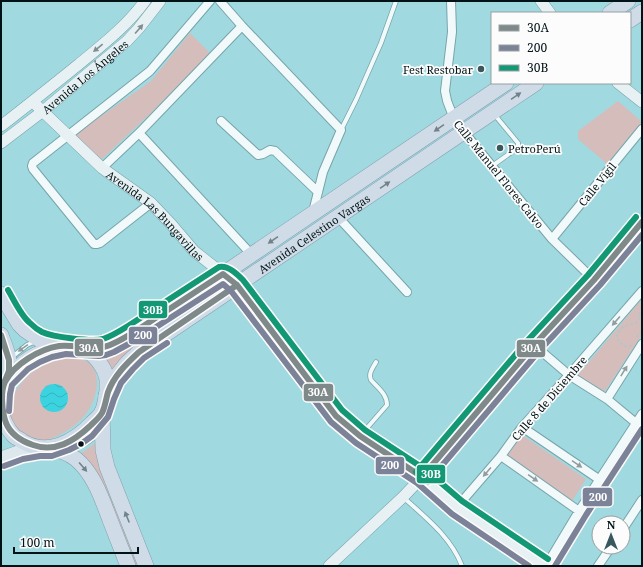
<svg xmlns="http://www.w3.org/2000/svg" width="643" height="567" viewBox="0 0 643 567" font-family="'Noto Serif',serif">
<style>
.green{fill:#d4bdbb}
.water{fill:url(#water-waves)}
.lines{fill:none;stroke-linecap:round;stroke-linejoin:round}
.lane-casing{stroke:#76a5aa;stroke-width:5.5}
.street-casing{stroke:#76a5aa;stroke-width:10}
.secondary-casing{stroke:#76a5aa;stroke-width:12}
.primary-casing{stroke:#82a0af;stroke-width:14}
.highway-casing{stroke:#82a0af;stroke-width:16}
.path{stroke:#b5c5c7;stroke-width:1.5;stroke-dasharray:3 2;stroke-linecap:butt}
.lane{stroke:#f1f9fa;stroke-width:4}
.street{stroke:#f1f9fa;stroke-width:8}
.secondary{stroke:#e7f1f4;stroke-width:11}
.primary{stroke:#dce7ee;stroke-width:13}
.highway{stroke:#cfdce8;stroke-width:15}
.bus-1-casing{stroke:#fcfcfc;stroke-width:9}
.bus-2-casing{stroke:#fcfcfc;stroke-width:9}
.bus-3-casing{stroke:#fcfcfc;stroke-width:9}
.bus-1{stroke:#80898a;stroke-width:6}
.bus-2{stroke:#7c8399;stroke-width:6}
.bus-3{stroke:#139876;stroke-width:6}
.oneway{fill:#7f8d90}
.oneway2{fill:#72828a}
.oneway3{fill:#919d9f}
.poi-dot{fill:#38585d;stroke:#fcfcfc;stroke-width:1.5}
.bus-dot{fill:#001316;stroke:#fcfcfc;stroke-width:1.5}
.labels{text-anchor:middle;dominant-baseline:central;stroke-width:3.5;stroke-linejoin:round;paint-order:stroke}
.poi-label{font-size:11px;fill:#001316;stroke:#fcfcfc;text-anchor:end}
.street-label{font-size:11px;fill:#001316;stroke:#fcfcfc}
.line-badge{stroke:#fcfcfc;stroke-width:1.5}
.badge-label{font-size:11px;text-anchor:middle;font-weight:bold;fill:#fff}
</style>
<defs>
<pattern id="water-waves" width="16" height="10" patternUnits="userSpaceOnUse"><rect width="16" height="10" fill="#3cd3e1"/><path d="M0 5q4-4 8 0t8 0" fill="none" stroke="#33b4c0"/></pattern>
</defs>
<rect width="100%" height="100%" fill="#a1d9e0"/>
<path class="green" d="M190,33L210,53L151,113L101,160L74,135L151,81Z
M618,101L642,122L607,164L578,139V131Z
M219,285L220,289L112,374L99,356L112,352L121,348Z
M642,299V335L603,394L577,376Z
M64,357C69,357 75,357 79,358C104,365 99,394 88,411C79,425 56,440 40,441C26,441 22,439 16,427C14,424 9,418 8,414C8,412 9,410 9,408C12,391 28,372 44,364C50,360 57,359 64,357Z
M521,434L586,479L569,506L501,459Z
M97,442L140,566H132L80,454Z"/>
<path class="water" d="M40 398a14 14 0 1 1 28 0a14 14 0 1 1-28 0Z"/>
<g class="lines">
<defs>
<path id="lane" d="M341,130L356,100L381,43L396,1
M492,166L516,149L518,148V143L494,114
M12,357L27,345L36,341
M360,436L387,405C387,394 378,388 371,380C368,373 373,368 376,362
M68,449C79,446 91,443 97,433
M403,497C425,517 451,537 462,566"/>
<path id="street" d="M220,1L242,26L341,130L323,172L313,212
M451,1L452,32L445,91C447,107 454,119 464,132L552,239L594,280
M221,121L258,155L263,154L270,150L275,151L318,192
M139,133L252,255
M102,168L139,133L242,26
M151,203L100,243L97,244H94L33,169L32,166L33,163L150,71L210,1
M338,217L407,292
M552,239L642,129
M534,345L569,375L607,399L642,428
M607,399L642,344
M522,427L600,480
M501,456L579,511
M457,507L501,456L522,427L569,375L642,291
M623,529L642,500
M546,566L579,511L642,414
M598,566L611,547"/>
<g id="secondary">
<path d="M541,1L550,13"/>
<path d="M618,83L642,102"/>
<path id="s1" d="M33,102L102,168L151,203L171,224L194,251L237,285L336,416L360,436L422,477L457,507L543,566"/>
<path d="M1,126C27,106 53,85 78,65C102,45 126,27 145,1"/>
<path id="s2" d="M1,143L43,111L127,41L139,28L160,1"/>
<path d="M329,566L403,497L422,477L534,345L594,280L642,222"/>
</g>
<path id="primary" d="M1,458L21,451L39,448"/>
<g id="highway">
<path d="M610,13L628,1"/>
<path d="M630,20L642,12"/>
<path d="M1,294L19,324L25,330L40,340L63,345"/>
<path d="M1,335C5,346 11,359 9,371C8,374 6,377 5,380"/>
<path d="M65,346C82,347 92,351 101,365C104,369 106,374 107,379C107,383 107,387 107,391C106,397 105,406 102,412C100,416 95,420 92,423C74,442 47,457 22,441C20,439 16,438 14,436C7,429 1,416 1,406C1,399 1,392 3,385C5,380 10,376 13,373C29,354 42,351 65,346Z"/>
<path d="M76,346C102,350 110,346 132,333L223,274L506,83"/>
<path id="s3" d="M106,396L114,379L127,363L139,352L228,292L237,285L536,83"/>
<path d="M102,412L103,450L107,467L146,566"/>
<path d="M50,448C59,450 68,453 76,459C94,474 102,499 110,520C116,535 122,551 128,566"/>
</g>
</defs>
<use href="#lane" class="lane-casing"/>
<use href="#street" class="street-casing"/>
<use href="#secondary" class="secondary-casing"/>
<use href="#primary" class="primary-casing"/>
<use href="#highway" class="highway-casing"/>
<path class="path" d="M637,337L642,329
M631,345V346H624L618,341L617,334L624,326L636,323L639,319L641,306L642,305"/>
<use href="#lane" class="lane"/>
<use href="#street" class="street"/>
<use href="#secondary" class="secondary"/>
<use href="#primary" class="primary"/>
<use href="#highway" class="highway"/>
<defs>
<path id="bus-1" d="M223,274L237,285L139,352C126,364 114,376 108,392C106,399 105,407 102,413C99,418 94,422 90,426C74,441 55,453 33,445C21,441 11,435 6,423C2,412 0,392 5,382C14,364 40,349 59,346C76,344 94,352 110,345C127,338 142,327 157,317C179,303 201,288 223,274Z
M237,285L336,416L360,436L422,477
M1,335L9,360V371L4,383L2,392
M422,477L534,345L594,280L642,222"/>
<path id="bus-2" d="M9,411L10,394L12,385L28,369L40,362L52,357L66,354L99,356L106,355L114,352L136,340L223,284L231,291L331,422L356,443L417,483L452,514L529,566
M4,466L23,459L40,456H52L69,450L81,444L92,436L108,417L114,399L121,383L133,369L144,358L167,343
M428,482L540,350L600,285L642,235
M555,566L586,515L642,429"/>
<path id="bus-3" d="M8,290C14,300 21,316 30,323C33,326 38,330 42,332C53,337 92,342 103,339C112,336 120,331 128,326L219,267C228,265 237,274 243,280L342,410L365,430L426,470L462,501L548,559
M416,472L528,340L588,275L636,217"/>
</defs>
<use href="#bus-1" class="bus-1-casing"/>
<use href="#bus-2" class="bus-2-casing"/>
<use href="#bus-3" class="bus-3-casing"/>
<use href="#bus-1" class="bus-1"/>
<use href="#bus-2" class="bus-2"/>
<use href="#bus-3" class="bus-3"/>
</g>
<defs><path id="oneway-solid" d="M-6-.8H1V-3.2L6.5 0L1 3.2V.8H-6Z"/></defs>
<g class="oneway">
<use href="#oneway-solid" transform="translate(139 29) rotate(-49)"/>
<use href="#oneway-solid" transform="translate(98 48) rotate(141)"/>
</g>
<g class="oneway2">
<use href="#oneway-solid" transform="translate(516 96) rotate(-34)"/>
<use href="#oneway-solid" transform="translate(439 128) rotate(146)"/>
<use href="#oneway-solid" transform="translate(385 185) rotate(-34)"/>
<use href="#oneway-solid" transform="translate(273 240) rotate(146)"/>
<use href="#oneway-solid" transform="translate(83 467) rotate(49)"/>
<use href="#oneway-solid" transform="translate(127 517) rotate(-112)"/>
</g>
<g class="oneway3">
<use href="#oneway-solid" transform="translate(616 321) rotate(131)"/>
<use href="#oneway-solid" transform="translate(23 348) rotate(145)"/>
<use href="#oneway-solid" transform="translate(624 371) rotate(-58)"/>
<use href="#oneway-solid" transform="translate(577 464) rotate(34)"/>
<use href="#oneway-solid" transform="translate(487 472) rotate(131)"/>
<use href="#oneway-solid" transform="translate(533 478) rotate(35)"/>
</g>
<g class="poi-dot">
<circle cx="481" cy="69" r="4"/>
<circle cx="500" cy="148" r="4"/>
</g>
<circle class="bus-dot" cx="81" cy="444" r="3.5"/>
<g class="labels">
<g class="poi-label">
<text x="473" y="69">Fest Restobar</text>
<text x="508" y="148" text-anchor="start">PetroPerú</text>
</g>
<g class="street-label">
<text stroke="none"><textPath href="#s2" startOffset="107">Avenida Los Ángeles</textPath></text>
<text transform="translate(499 174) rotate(51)">Calle Manuel Flores Calvo</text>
<text transform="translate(597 184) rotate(-51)">Calle Vigil</text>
<text stroke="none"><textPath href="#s1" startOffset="167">Avenida Las Bungavillas</textPath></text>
<text stroke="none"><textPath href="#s3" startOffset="267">Avenida Celestino Vargas</textPath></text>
<text transform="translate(549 398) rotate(-49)">Calle 8 de Diciembre</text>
</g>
</g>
<g class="line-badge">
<rect x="138" y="300" width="30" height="19" rx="4" fill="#139876"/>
<rect x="128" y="326" width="30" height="19" rx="4" fill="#7c8399"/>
<rect x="74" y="338" width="30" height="19" rx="4" fill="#80898a"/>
<rect x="516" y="339" width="30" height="19" rx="4" fill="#80898a"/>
<rect x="303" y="383" width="31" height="19" rx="4" fill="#80898a"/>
<rect x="375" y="456" width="30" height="19" rx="4" fill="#7c8399"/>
<rect x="416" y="464" width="30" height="20" rx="4" fill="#139876"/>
<rect x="582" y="487" width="31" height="20" rx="4" fill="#7c8399"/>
</g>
<g class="badge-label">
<text x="153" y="314">30B</text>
<text x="143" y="339">200</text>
<text x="89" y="352">30A</text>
<text x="531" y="352">30A</text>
<text x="318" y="396">30A</text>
<text x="390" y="469">200</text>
<text x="431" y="478">30B</text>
<text x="598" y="501">200</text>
</g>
<rect width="643" height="567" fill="none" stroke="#001316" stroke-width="4"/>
<rect x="491" y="12" width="140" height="72" fill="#fcfcfc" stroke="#979fa0"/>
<rect x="499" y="25" width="20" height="6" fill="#80898a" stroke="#979fa0"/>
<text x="527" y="32" font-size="12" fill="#001316">30A</text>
<rect x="499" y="45" width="20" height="6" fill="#7c8399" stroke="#979fa0"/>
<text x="527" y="52" font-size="12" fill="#001316">200</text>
<rect x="499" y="65" width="20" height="6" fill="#139876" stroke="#979fa0"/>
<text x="527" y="72" font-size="12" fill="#001316">30B</text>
<g transform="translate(611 535)"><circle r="19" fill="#fcfcfc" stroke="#979fa0"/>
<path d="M0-3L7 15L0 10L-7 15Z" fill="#38585d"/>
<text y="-6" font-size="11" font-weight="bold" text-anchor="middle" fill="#001316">N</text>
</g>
<path d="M14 547v6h124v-6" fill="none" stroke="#001316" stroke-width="2"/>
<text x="20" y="547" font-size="12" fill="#001316" stroke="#fcfcfc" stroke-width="3" paint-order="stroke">100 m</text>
</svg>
